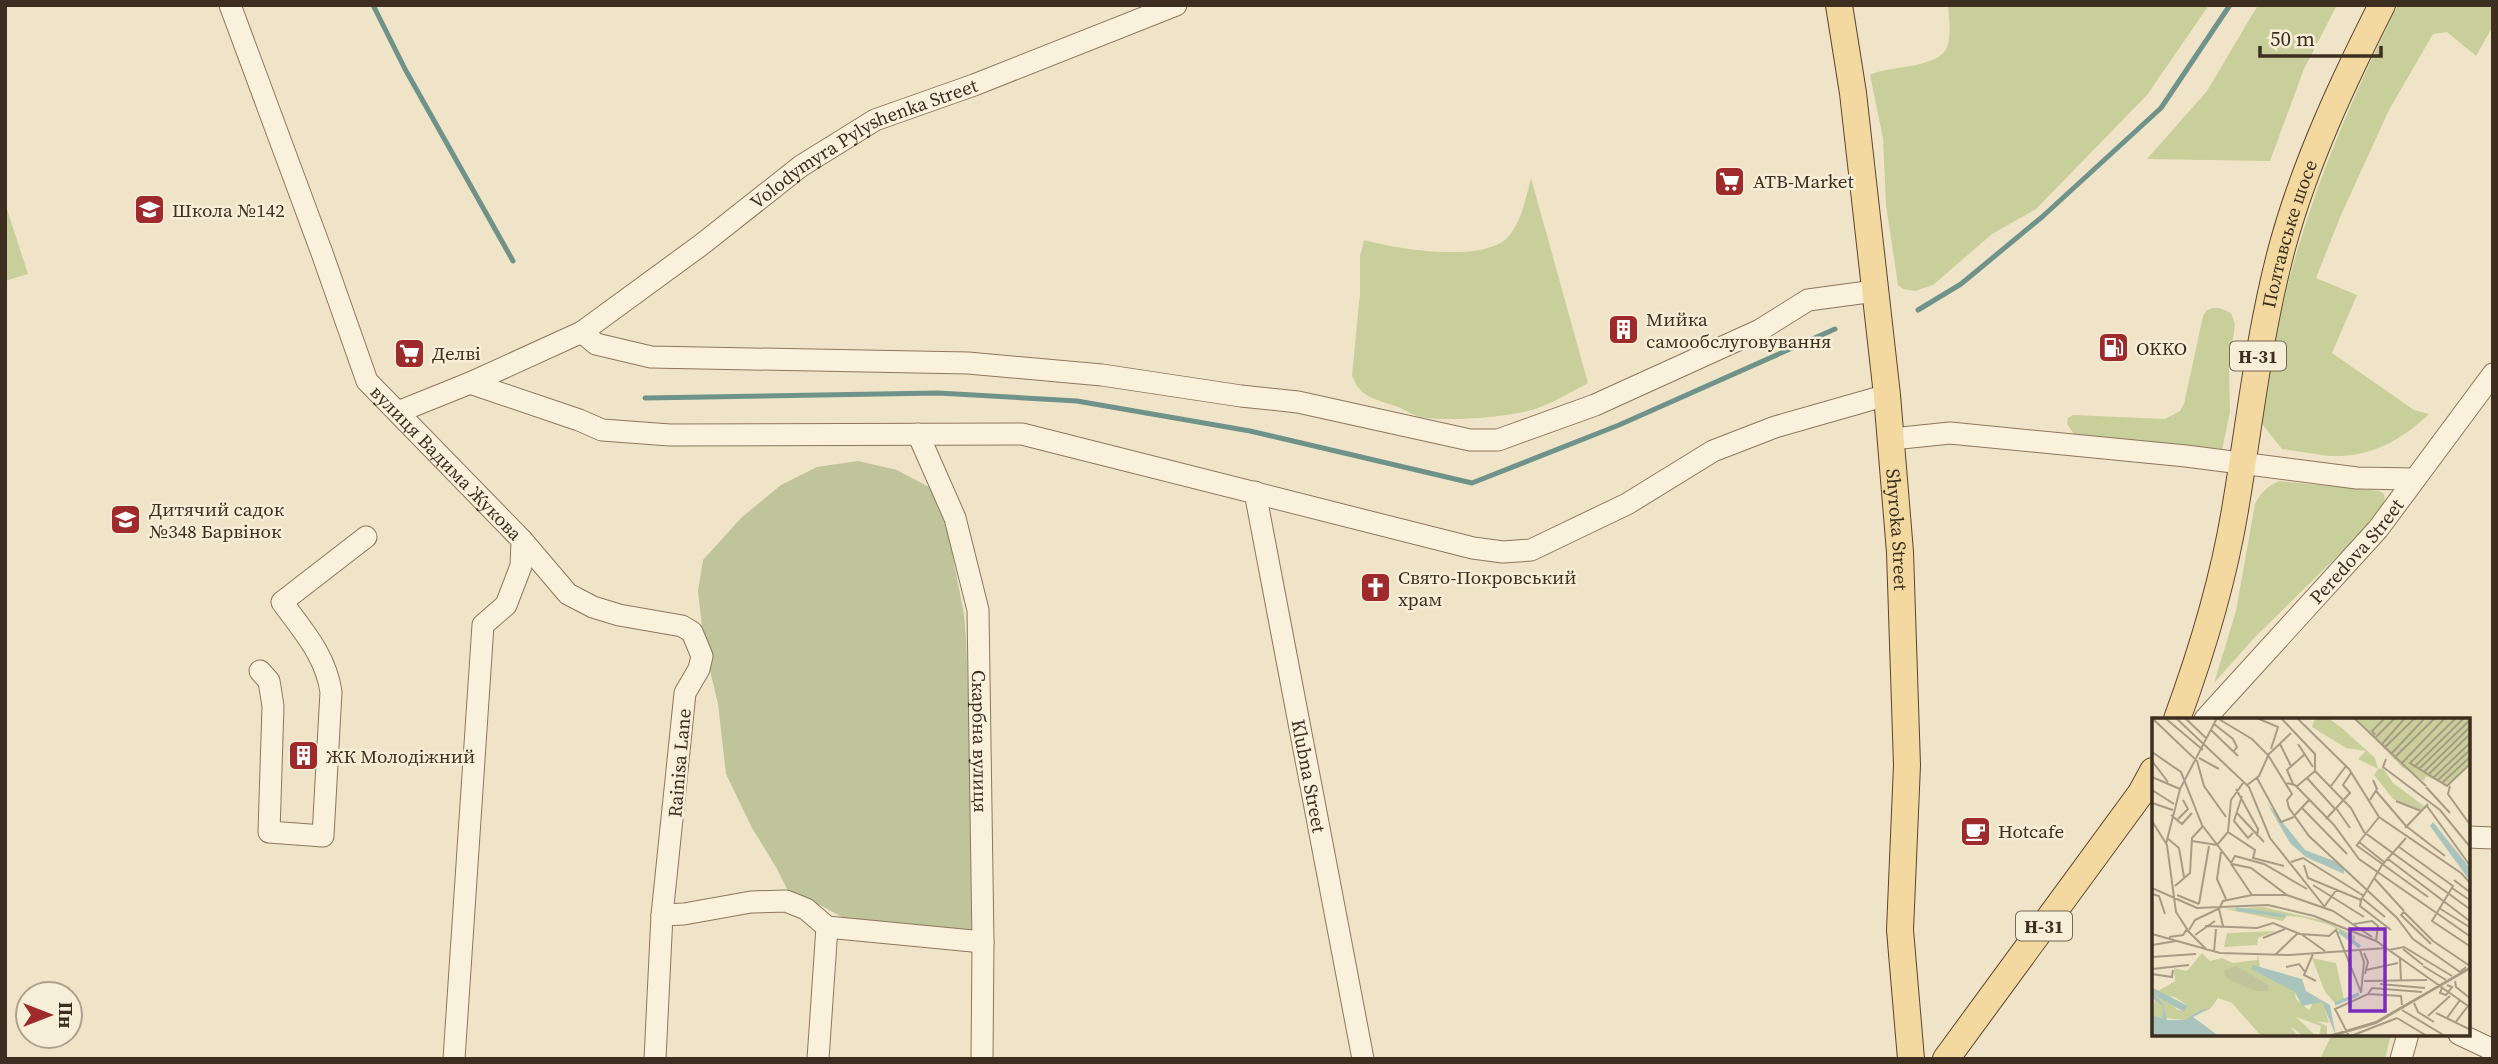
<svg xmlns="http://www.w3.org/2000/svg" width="2498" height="1064" viewBox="0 0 2498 1064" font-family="'Source Serif 4',serif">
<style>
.green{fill:#c9cf9b}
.cemetery{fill:#bfc49a}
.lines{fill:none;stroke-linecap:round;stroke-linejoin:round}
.stream{stroke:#6f938a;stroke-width:5}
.minor-casing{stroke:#8d765c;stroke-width:23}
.major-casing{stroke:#5b4430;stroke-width:28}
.minor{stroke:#faf1dc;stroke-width:21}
.major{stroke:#f3d9a0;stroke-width:26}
.labels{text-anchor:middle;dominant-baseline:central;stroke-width:5;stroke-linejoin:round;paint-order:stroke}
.shield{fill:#f7eed8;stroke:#756857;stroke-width:2}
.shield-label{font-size:18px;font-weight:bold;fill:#3d2e20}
.street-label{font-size:19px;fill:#3d2e20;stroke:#f7eed8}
.poi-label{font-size:19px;fill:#3d2e20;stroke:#f7eed8;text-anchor:start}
.inset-river{fill:none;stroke:#a9c4bc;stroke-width:3.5}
.inset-road{fill:none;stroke:#a89b85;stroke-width:2}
.view{fill:#7b2cbf;fill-opacity:0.15;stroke:#7b2cbf;stroke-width:3.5}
.inset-edge{fill:none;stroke:#3d2e20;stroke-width:3.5}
</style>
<rect width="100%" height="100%" fill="#f0e4c8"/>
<path class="green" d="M1948,5H2209L2147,95L2036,209L1992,234L1933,285L1915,291L1903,289L1898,285L1886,205L1883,138L1870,75C1890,65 1943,69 1948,44C1951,33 1949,17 1948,5Z
M2258,5H2337L2304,69L2270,161L2147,159L2207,91Z
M2398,5H2493V26L2476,56L2447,32L2433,34L2389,110L2341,215L2316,278L2357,295L2332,353L2414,410L2429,414C2405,437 2377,454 2342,456C2323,457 2301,451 2282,449L2259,420C2270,362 2281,304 2298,248C2323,164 2359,83 2398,5Z
M1531,178L1588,383C1571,392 1553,403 1535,409C1511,417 1440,423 1417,416C1408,413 1401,407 1392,405C1372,398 1359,396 1352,375L1360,293V256L1364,240C1396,249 1481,263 1507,238C1521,224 1526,197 1531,178Z
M5,203L28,274L5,281Z
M2213,308H2219L2231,313L2235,324L2229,368L2230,412L2222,450L2075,436L2067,424L2068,418L2073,415L2165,419L2180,411L2184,404L2203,316L2207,310Z
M2279,481L2379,491L2384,494L2385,503L2357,537L2256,636L2214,683L2236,611L2255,504C2261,492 2267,487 2279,481Z
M2332,1034H2391L2385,1059H2320Z"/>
<path class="cemetery" d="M858,461L897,470L933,489L949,537L964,614L966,639L970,740L971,930L851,922L820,905L792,899L776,867L752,828L726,774L718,704L704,645L698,591L703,560L742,517L781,485L817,467Z"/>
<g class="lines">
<path class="stream" d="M373,5L405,69L513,261
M1918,310L1961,284L2042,217L2161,108L2230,5
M645,398L938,393L1077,401L1250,431L1472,483L1619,425L1835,329"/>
<defs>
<g id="minor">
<path id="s1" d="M230,5L322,253L367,381L522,540L521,566L506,605L483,625L454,1059"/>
<path d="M582,332L596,344L651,357L968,363L1102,375L1241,396L1298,402L1470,440H1498L1595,405L1760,330L1808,300L1875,291"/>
<path d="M470,383L579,420L602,430L670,435L1022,434L1473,548L1503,552L1531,550L1627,504L1713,451L1775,427L1887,395"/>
<path id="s2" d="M398,412L470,383L582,332L701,245L801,166L875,120L974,85L1176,5"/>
<path id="s3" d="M918,434L955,518L978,610L983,942L982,1059"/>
<path d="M1892,439L1950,433L2186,456L2357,478L2415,479"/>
<path id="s4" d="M1255,492L1363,1059"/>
<path d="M522,540L568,594L593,607L619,615L682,626L692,632L702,656L699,669L685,693L662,915L655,1059"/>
<path d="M260,671L269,681L273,706L269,832L323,836L331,692C326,656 303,631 282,602L366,537"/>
<path id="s5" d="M2205,719L2378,529L2493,374"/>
<path d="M2468,837L2493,838"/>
<path d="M662,915L684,914L751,902L786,901L806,909L827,927L983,942"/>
<path d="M2459,1034L2493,1050"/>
<path d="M818,1059L827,927"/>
<path d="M2401,1059L2408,1034"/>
</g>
<g id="major">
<path id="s6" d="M1839,5L1853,93L1887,395L1900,552L1907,765L1900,930L1911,1059"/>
<path id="s7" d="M2177,719C2202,651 2223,582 2235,510C2250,421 2259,332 2283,244C2306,161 2343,82 2382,5"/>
<path d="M1946,1059L2141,793L2153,771"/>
</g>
</defs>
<use href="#minor" class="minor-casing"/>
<use href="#major" class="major-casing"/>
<use href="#minor" class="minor"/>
<use href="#major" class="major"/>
</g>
<defs>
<symbol id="supermarket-square" viewBox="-11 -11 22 22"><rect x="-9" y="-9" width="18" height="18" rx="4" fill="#9e2a2b" stroke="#f7eed8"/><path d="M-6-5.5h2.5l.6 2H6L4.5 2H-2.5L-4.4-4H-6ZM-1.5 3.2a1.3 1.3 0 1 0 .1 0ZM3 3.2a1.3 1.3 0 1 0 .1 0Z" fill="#fff"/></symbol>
<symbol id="school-square" viewBox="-11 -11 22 22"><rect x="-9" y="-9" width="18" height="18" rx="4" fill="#9e2a2b" stroke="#f7eed8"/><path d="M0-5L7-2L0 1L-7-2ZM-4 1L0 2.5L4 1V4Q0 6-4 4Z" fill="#fff"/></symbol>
<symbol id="building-square" viewBox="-11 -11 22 22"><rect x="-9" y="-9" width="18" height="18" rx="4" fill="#9e2a2b" stroke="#f7eed8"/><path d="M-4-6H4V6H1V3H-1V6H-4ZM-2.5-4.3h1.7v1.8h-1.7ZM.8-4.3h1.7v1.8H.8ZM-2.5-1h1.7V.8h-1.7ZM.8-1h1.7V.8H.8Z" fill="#fff"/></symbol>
<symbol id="fuel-square" viewBox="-11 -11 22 22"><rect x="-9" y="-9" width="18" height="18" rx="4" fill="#9e2a2b" stroke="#f7eed8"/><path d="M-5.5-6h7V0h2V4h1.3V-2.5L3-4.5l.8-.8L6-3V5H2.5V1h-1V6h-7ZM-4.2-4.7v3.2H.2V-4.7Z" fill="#fff"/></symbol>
<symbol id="church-square" viewBox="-11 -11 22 22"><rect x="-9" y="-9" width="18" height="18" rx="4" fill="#9e2a2b" stroke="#f7eed8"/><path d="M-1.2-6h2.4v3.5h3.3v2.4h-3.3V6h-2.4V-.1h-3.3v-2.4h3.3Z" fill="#fff"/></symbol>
<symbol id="cafe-square" viewBox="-11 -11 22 22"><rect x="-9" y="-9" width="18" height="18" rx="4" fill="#9e2a2b" stroke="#f7eed8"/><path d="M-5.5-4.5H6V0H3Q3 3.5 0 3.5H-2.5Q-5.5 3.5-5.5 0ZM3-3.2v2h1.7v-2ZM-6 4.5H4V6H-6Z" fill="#fff"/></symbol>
</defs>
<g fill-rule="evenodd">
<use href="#supermarket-square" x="1712" y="164" width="35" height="35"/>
<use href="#school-square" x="132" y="192" width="35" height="35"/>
<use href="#building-square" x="1606" y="312" width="35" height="35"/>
<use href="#fuel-square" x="2096" y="330" width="35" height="35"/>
<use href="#supermarket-square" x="392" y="336" width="35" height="35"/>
<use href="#school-square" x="108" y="502" width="35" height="35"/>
<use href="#church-square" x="1358" y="570" width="35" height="35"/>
<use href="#building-square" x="286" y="738" width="35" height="35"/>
<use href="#cafe-square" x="1958" y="814" width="35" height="35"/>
</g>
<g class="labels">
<g class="shield">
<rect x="2230" y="341.5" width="56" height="29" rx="5"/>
<rect x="2016" y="911.5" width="56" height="29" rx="5"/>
</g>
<g class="shield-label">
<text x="2258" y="356">Н-31</text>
<text x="2044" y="926">Н-31</text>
</g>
<g class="street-label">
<text stroke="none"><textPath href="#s2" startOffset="542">Volodymyra Pylyshenka Street</textPath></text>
<text stroke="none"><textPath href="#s7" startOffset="499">Полтавське шосе</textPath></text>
<text stroke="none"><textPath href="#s1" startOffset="514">вулиця Вадима Жукова</textPath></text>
<text stroke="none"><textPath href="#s6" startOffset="528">Shyroka Street</textPath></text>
<text stroke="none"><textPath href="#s5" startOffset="226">Peredova Street</textPath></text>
<text stroke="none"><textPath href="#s3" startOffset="318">Скарбна вулиця</textPath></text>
<text transform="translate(679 763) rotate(-85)">Rainisa Lane</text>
<text stroke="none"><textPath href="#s4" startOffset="289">Klubna Street</textPath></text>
</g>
<g class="poi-label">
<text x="1753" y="181">ATB-Market</text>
<text x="172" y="210">Школа №142</text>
<text x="1646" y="319">Мийка<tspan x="1646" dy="22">самообслуговування</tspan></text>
<text x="2136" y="348">OKKO</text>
<text x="432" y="353">Делві</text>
<text x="149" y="509">Дитячий садок<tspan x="149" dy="22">№348 Барвінок</tspan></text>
<text x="1398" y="577">Свято-Покровський<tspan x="1398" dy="22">храм</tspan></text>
<text x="326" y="756">ЖК Молодіжний</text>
<text x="1998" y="831">Hotcafe</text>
</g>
</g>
<g transform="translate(2152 718)">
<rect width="318" height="318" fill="#f0e4c8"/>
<path d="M163,0H176L191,11L223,40L226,51L231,50L241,65L272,88L269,92L241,81L222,57L226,51L206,41L214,33L194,30L160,9ZM202,0H318V47L296,68L274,58L272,63L250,49ZM111,189L173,203L203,218V222L178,207L149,199L135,198L131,203L73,191ZM123,213L106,220L105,227L72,229L75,215ZM50,235L58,243L70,240L81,245L105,242L106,237L108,249L100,251L143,273L144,281L157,292L163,282L171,285L177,305L164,303L175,308V318H167L169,308L144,299L164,318H151L138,308L146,318H109L80,285L66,280L59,290L33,302L12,300L11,289L10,300L0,297L4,276L20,284L24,291L30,293L36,288L23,279L9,278L6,273L23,263L22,250L35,253ZM160,240L184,245L192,281L183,285L173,274Z" fill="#c9cf9b"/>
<path d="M84,248L116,267L115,273H103L76,261L71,253Z" fill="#bfc49a"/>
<path d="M115,85L153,132L182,143L192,150V156L154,139L138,125ZM281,104L318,150V163L278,108ZM101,247L150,261L154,273L178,287L184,318L170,284L150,288L143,274L99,251ZM1,270L36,288L32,294L3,277L11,286L15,302H33L49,292L59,290L41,299L67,318H0V297L10,300L11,288L0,280Z" fill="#a9c4bc"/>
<path class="inset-river" d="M84,191L133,198M187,213L208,229M183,286L207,276"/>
<path class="inset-road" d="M0,0L45,43L52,68L74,99M13,0L51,32M24,0L97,69L118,120L172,188M33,0L55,21M65,0L100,21L116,37L140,76L135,82L137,90L157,118L245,200L261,221L308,254L314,249M105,0L126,9L119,31M129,0L163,36V53L199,90L212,114L319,192M145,0L197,51L227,99L309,155L319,166M202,0L274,68M304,0L258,45L295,68L319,45M62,6L81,21L85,29L81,34M59,12L86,38M223,17L220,13L233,0M223,20L243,0M128,26L139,48M146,26L161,49M230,26L253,0M232,30L263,0M0,34L29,54L50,107L80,146L99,150L135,177L181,193L220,219M239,36L273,0M116,37L139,15M47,40L67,51M242,40L283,0M234,41L231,49L288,92L319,130M0,43L16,64M250,45L293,0M262,49L312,0M267,51L319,1M272,54L319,8M276,57L319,15M0,59L28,71M105,60L129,104L142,99M155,60L183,91M281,60L319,24M285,63L319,31M91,65L79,82L76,114L103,132L101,140L132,148M135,65L143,67L182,107L207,141L319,219M290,65L319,38M141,66L135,52L153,36M95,67L107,58L116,38M179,68L194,48M298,68L296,76L319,108M144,69L163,53M274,69L298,95M84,71L106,111L105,118M0,72L22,86M224,73L254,108M90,78L82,103L96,120L101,115M218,82L225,71L221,62M244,83L269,93M0,85L21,92M275,88L319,149M150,90L195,136M184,90L198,110M85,95L112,124M19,97L30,106L40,95M142,98L157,82M26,101L36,91L31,82M174,101L198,75L191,67L199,55M0,103L15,127L24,194L35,211L31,217L17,219M254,108L293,138M253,110L276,86M15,120L27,130L32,159M40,123L65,127L76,114M207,124L232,144M14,126L28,71L65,0M204,127L276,179M204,128L227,99M247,129L301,168L280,203L319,229M69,134L65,161L74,181M236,141L319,204M139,144L151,140L212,178M79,145L83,138L112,146L155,171M79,146L100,177M152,147L156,160L209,182M222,160L252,193M302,162L319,175M161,167L212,199M23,168L38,155L40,120L51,108M0,170L45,190L116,187L162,198L224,223L319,290M300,170L319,183M0,176L7,178L13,196M25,177L47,186M211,181L233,199M209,182L230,147L254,120M209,182L208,188L239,212M47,186L57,128M172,189L185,171M287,190L319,210M252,194L281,223L318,248M252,194L249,197L279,226M202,206L220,203L226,208L224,223M53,208L105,210L121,205L148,216L177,218L184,212L209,274M71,208L67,191L71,183L100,177H134M35,212L55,232M37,212L43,202L66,191M0,216L68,235L138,237L234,230M149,216L173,233M43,217L63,203M111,220L133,211M0,227L24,223M251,231L271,247M208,232L212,244L209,275M237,232L252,229L300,258M62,234L64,211M212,235L216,244L213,256M161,236L152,257L164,263M123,237L146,215M0,239L44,236M248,240L249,263M271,248L294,262M134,249L147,246L153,254M0,251L37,247M214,252L246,245M0,256L20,259L21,252M212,263L275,262M303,263L304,269L319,281M228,266L273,270M290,270L288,275L294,277L300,269L295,267M216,276L220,270L270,274M262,285L266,294L282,304M250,292L293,318M284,295L319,312M276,298L298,278M245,300L275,318M295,300L308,282M303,305L316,288M177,318L224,304L319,249M180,318L224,305L319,250M197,318L183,291L216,276L249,278L250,287M199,318L245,300"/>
<path class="view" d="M198,211H233V293H198Z"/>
<rect width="318" height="318" class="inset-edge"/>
</g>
<rect width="2498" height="1064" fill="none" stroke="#3d2e20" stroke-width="14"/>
<g transform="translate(49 1015) rotate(90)"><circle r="33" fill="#f7eed8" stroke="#ada18e" stroke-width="2"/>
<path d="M0-5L12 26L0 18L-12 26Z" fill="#9e2a2b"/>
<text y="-10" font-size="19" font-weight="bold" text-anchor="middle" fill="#3d2e20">Пн</text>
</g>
<path d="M2260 46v10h121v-10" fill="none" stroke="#3d2e20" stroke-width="3.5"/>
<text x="2270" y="46" font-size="21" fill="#3d2e20" stroke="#f7eed8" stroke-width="5" paint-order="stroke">50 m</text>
</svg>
